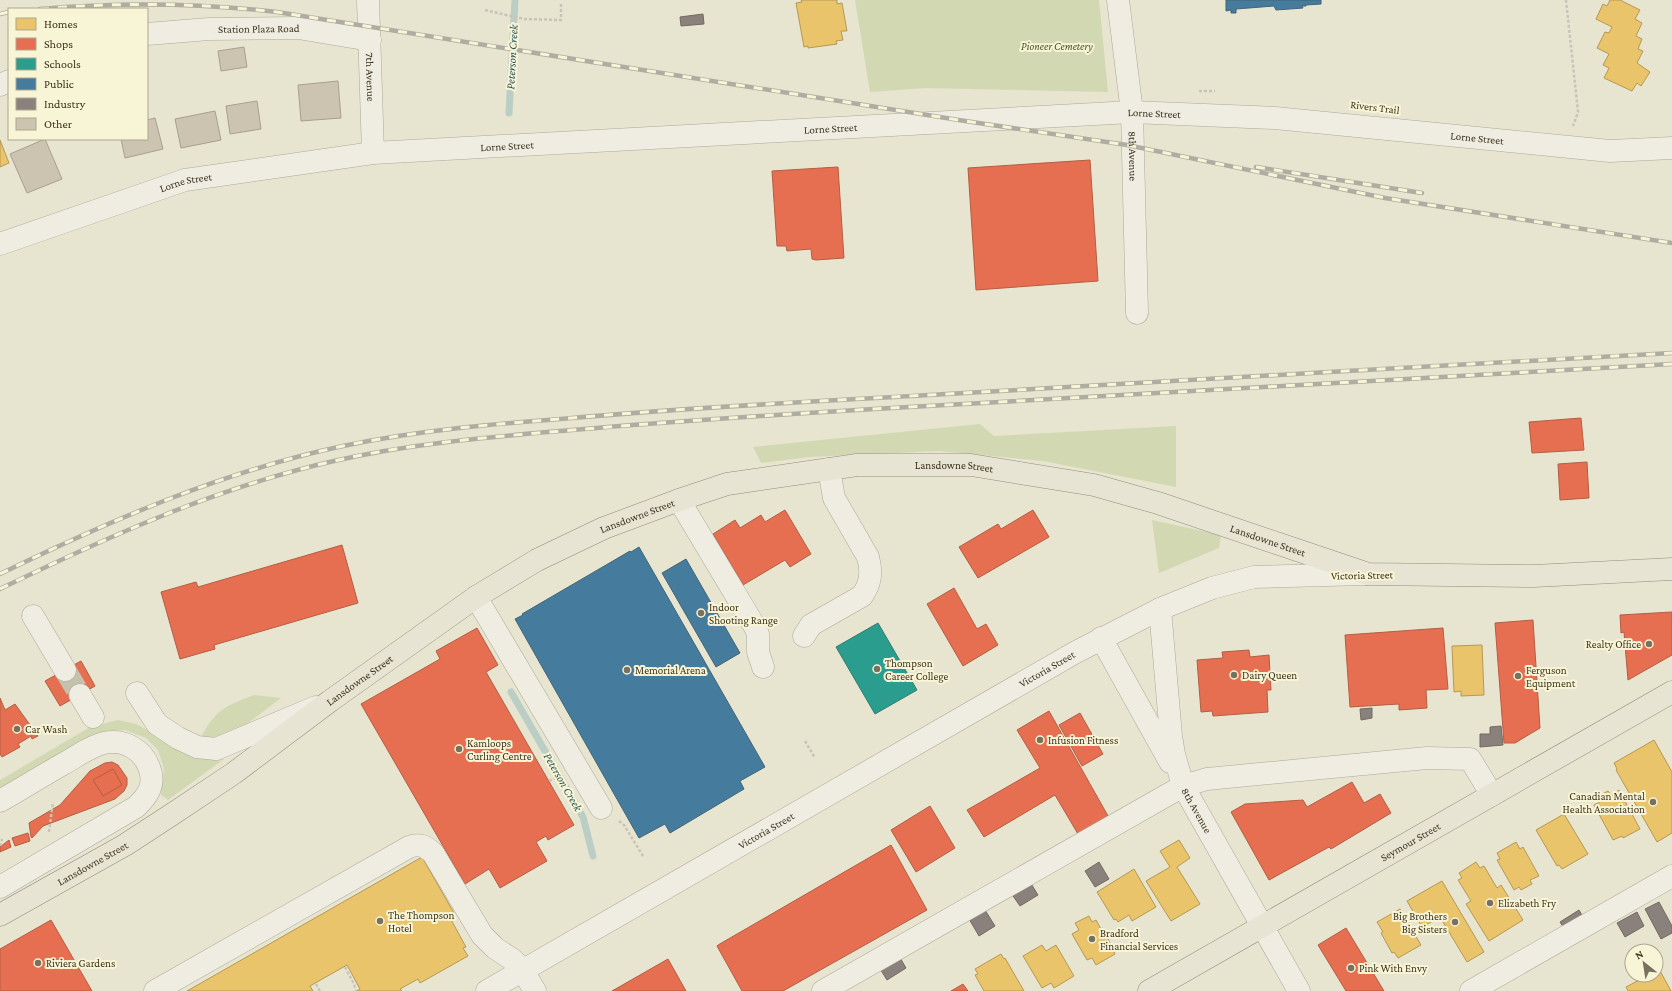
<svg xmlns="http://www.w3.org/2000/svg" width="1672" height="991" viewBox="0 0 1672 991" font-family="'Crimson Pro',serif">
<style>
.green{fill:#d2d9b2}
.homes{fill:#e9c46a;stroke:#b59854}
.shops{fill:#e76f51;stroke:#b45d42}
.schools{fill:#2a9d8f;stroke:#307d6d}
.public{fill:#457b9d;stroke:#436577}
.industry{fill:#8a817c;stroke:#736a60}
.lines{fill:none;stroke-linecap:round;stroke-linejoin:round}
.stream{stroke:#bbcec6;stroke-width:7}
.building{fill:#ccc3b0;stroke:#a8a08f}
.minor-tunnel{stroke:#c5c1ad;stroke-width:22;stroke-dasharray:22 11;stroke-linecap:butt}
.minor-casing{stroke:#ada998;stroke-width:23}
.major-casing{stroke:#928e7f;stroke-width:23}
.path{stroke:#c8c5b8;stroke-width:2.5;stroke-dasharray:3 2;stroke-linecap:butt}
.minor{stroke:#efede2;stroke-width:22}
.major{stroke:#e7e4d3;stroke-width:22}
.rail-casing{stroke:#afaca1;stroke-width:4.5}
.rail{stroke:#f8f4d6;stroke-width:3;stroke-dasharray:9;stroke-linecap:butt}
.poi-dot{fill:#78715d;stroke:#f8f4d6;stroke-width:1.5}
.labels{text-anchor:middle;dominant-baseline:central;stroke-width:4;stroke-linejoin:round;paint-order:stroke}
.street-label{font-size:11px;fill:#3d331f;stroke:#f8f4d6}
.park-label{font-size:11px;font-style:italic;fill:#445b24;stroke:#f8f4d6}
.poi-label{font-size:11px;fill:#3d331f;stroke:#f8f4d6;text-anchor:start}
.water-label{font-size:12px;font-style:italic;fill:#2d585d;stroke:#f8f4d6}
</style>
<rect width="100%" height="100%" fill="#e7e4d0"/>
<path class="green" d="M855,0H1099L1108,92L926,88L870,92Z
M980,424L994,436L1176,426V487L1043,461L939,451L810,457L761,463L753,447Z
M1152,520L1221,535L1219,548L1159,573Z
M254,695L281,698L235,733L217,740L200,739C215,710 225,706 254,695Z
M118,720L136,724L153,733L182,752L192,756L224,759L168,800L161,795L164,769L158,750L146,738L125,730L103,733L0,790V780L90,727Z"/>
<path class="homes" d="M801,0H837V4L842,3L847,31H841L843,40L836,41L837,44L808,48V46L804,47L796,3L802,2Z
M1610,0H1620L1640,10L1635,19L1642,23L1636,36L1642,39L1638,49L1643,51L1637,63L1650,72L1641,86L1637,83L1632,91L1604,78L1609,68L1603,65L1609,54L1597,48L1605,32L1609,33L1612,27L1596,19L1603,4L1607,6Z
M0,140L9,163L0,167Z
M1482,645L1484,695L1461,696V691L1454,692L1452,646Z
M1654,740L1672,772V833L1657,842L1616,770L1617,769L1614,763Z
M1619,790L1640,829L1623,838L1622,836L1613,840L1594,805L1600,802L1597,797L1608,791L1611,795Z
M1564,814L1588,854L1562,869L1559,865L1557,866L1536,830Z
M1179,840L1190,858L1177,867L1200,904L1171,921L1146,881L1170,867L1160,851Z
M1516,842L1520,849L1523,847L1539,876L1530,880L1532,884L1521,890L1519,887L1514,890L1497,860L1500,859L1497,853Z
M422,857L454,913L449,916L466,947L463,948L468,956L420,983L418,979L400,989L402,991H357L360,989L347,965L310,986L313,991H187Z
M1476,862L1480,868L1484,866L1497,888L1501,885L1523,920L1489,941L1466,904L1471,901L1458,880L1462,878L1459,873Z
M1134,869L1156,907L1132,921L1129,915L1118,922L1116,919L1114,920L1097,892Z
M1442,881L1484,952L1467,962L1440,917L1422,927L1407,901Z
M1400,909L1421,945L1398,958L1394,952L1392,953L1381,933L1383,932L1377,922Z
M1089,916L1092,922L1096,920L1101,929L1103,928L1115,954L1096,965L1092,958L1087,960L1072,934L1079,930L1075,923Z
M1042,945L1046,951L1056,945L1074,976L1054,988L1051,983L1042,988L1023,956Z
M1001,954L1004,959L1005,958L1024,991H984L975,975L978,974L975,969Z
M1659,969L1671,991H1628L1626,987L1649,975H1656V971Z"/>
<path class="shops" d="M1090,160L1098,281L976,290L968,168Z
M838,167L844,258L816,260L812,259L811,249L787,251L786,246H777L772,171Z
M1581,418L1584,450L1532,453L1529,422Z
M1587,462L1589,498L1560,500L1558,464Z
M785,510L811,554L790,567L785,560L743,585L713,534L735,520L740,528L761,515L765,522Z
M1033,510L1049,537L978,578L959,547L998,524L1001,529Z
M342,545L358,603L214,645L215,649L180,659L161,592L196,582L198,587Z
M954,588L977,629L986,624L998,645L963,666L927,604Z
M1672,612V655L1628,680L1624,632L1621,633L1620,615Z
M1533,620L1540,728L1515,743H1504L1495,623Z
M477,628L498,665L486,672L574,825L548,840L546,836L536,842L547,861L500,888L489,869L465,884L361,704L440,659L436,651Z
M1443,628L1448,689L1426,690L1427,708L1399,710V704L1350,707L1345,635Z
M1249,650L1250,657L1269,655L1271,690H1267L1268,712L1213,716L1212,711L1201,712L1197,660L1223,658L1222,652Z
M81,661L95,686L60,706L45,681Z
M0,698L5,710L15,704L38,736L32,739L31,736L18,744L20,747L2,757L0,754Z
M1049,711L1108,816L1078,834L1055,795L984,837L967,810L1040,768L1017,730Z
M1080,713L1103,754L1082,766L1059,725Z
M112,762L118,765L127,778V785L124,791L115,799L43,826L32,838L31,837L29,823L60,805L90,771L105,763Z
M113,769L122,785L103,796L93,780Z
M1352,782L1364,803L1380,794L1391,813L1331,849L1329,847L1269,880L1231,812L1245,804L1303,800L1307,807Z
M930,806L955,848L916,872L891,830Z
M28,833L30,841L15,846L12,838Z
M9,840L11,847L0,852V847Z
M891,845L927,910L783,991H742L717,946L718,945Z
M51,920L92,991H0V949Z
M1346,928L1384,991H1346L1318,945Z
M668,959L686,991H612Z
M963,984L968,991H951Z"/>
<path class="schools" d="M878,623L917,690L875,714L836,647Z"/>
<path class="public" d="M1226,0H1321V4L1306,5V6H1302L1303,8L1276,10L1274,6L1236,9V13H1231V10L1226,11Z
M639,547L765,767L740,781L744,789L670,833L665,824L639,838L515,619L523,615L522,614L630,551L631,552Z
M686,559L740,653L716,667L662,573Z"/>
<path class="industry" d="M703,14L704,24L681,26L680,17Z
M1372,708V718L1361,720L1360,709Z
M1501,726L1503,745L1480,747V734H1490V727Z
M1099,862L1109,879L1095,887L1085,871Z
M1030,882L1038,895L1020,906L1011,893Z
M1659,902L1672,926V933L1661,939L1645,909Z
M985,910L995,926L979,936L969,919Z
M1579,910L1586,922L1567,933L1560,922Z
M1637,912L1644,926L1625,937L1617,923Z
M899,956L906,968L887,980L879,967Z"/>
<g class="lines">
<path class="stream" d="M509,113L515,0
M511,692L583,817L593,856"/>
</g>
<path class="building" d="M244,47L247,67L221,71L218,51Z
M338,81L341,118L301,121L298,85Z
M257,101L261,129L230,134L226,106Z
M215,111L221,140L181,148L175,119Z
M155,118L163,149L125,158L121,139H147V120Z
M45,139L62,179L27,193L10,154Z"/>
<g class="lines">
<path class="minor-tunnel" d="M65,670L80,695"/>
<defs>
<g id="minor">
<path id="s1" d="M368,0L373,153"/>
<path id="s2" d="M1118,0L1132,112L1137,313"/>
<path id="s3" d="M147,34L209,29L298,28L370,40"/>
<path d="M0,85L9,81"/>
<path id="s4" d="M0,244L185,180L373,153L1132,112L1275,118L1610,151L1672,148"/>
<path d="M679,500L755,627L758,634V652L763,667"/>
<path d="M476,597L601,808"/>
<path id="s5" d="M1160,609L1171,736L1174,754L1183,786L1299,991"/>
<path d="M33,616L65,670"/>
<path d="M804,636L811,625L862,596C871,583 872,572 868,557L834,498L829,469"/>
<path d="M1101,638L1170,762"/>
<path d="M137,693L157,724L178,738L197,747L216,749L316,707"/>
<path d="M80,695L93,717"/>
<path d="M0,801C21,789 42,776 63,764C76,757 90,746 104,743C124,739 142,749 149,767C156,784 148,796 136,807L0,887"/>
<path d="M155,991L409,847C420,843 425,846 433,853L482,935L495,948L513,960L523,971L535,991"/>
<path id="s6" d="M487,991L1076,652L1160,609L1212,588L1254,577L1365,574"/>
<path d="M823,991L1183,786L1207,779L1427,758L1470,759L1492,795"/>
<path d="M1471,991L1672,876"/>
</g>
<g id="major">
<path id="s7" d="M0,915L125,845L171,815L234,773L330,701L476,597L537,560L604,528L679,500L727,484L857,465H971L1094,485L1158,503L1368,574L1534,576L1672,569"/>
<path id="s8" d="M1149,991L1672,692"/>
</g>
</defs>
<use href="#minor" class="minor-casing"/>
<use href="#major" class="major-casing"/>
<path class="path" d="M1566,0L1578,112L1573,126
M485,10L524,19L561,20V3
M1199,91H1215
M805,741L815,758
M549,781L557,777
M619,821L624,825L643,856
M49,832L53,802
M0,846L2,839
M345,967L354,984L356,991
M316,984L320,991"/>
<use href="#minor" class="minor"/>
<use href="#major" class="major"/>
<defs>
<path id="rail" d="M40,9C119,2 198,3 277,12L965,121L1127,145L1385,198L1672,243
M0,14L9,12
M1256,167L1422,193
M0,574C109,521 224,471 343,446C419,430 495,424 572,418C697,407 822,401 947,394C1189,380 1430,366 1672,353
M0,589C107,537 218,487 334,461C412,443 492,437 572,430C702,419 833,411 964,404C1200,391 1436,377 1672,364"/>
</defs>
<use href="#rail" class="rail-casing"/>
<use href="#rail" class="rail"/>
</g>
<g class="poi-dot">
<circle cx="701" cy="613" r="4"/>
<circle cx="1649" cy="644" r="4"/>
<circle cx="877" cy="669" r="4"/>
<circle cx="627" cy="670" r="4"/>
<circle cx="1234" cy="675" r="4"/>
<circle cx="1518" cy="676" r="4"/>
<circle cx="17" cy="729" r="4"/>
<circle cx="1040" cy="740" r="4"/>
<circle cx="459" cy="749" r="4"/>
<circle cx="1653" cy="802" r="4"/>
<circle cx="1490" cy="903" r="4"/>
<circle cx="380" cy="921" r="4"/>
<circle cx="1455" cy="922" r="4"/>
<circle cx="1092" cy="939" r="4"/>
<circle cx="38" cy="963" r="4"/>
<circle cx="1351" cy="968" r="4"/>
</g>
<g class="labels">
<g class="street-label">
<text stroke="none"><textPath href="#s3" startOffset="112">Station Plaza Road</textPath></text>
<text stroke="none"><textPath href="#s1" startOffset="77">7th Avenue</textPath></text>
<text transform="translate(1375 107) rotate(7)">Rivers Trail</text>
<text stroke="none"><textPath href="#s4" startOffset="1168">Lorne Street</textPath></text>
<text stroke="none"><textPath href="#s4" startOffset="844">Lorne Street</textPath></text>
<text stroke="none"><textPath href="#s4" startOffset="1492">Lorne Street</textPath></text>
<text stroke="none"><textPath href="#s4" startOffset="520">Lorne Street</textPath></text>
<text stroke="none"><textPath href="#s2" startOffset="157">8th Avenue</textPath></text>
<text stroke="none"><textPath href="#s4" startOffset="196">Lorne Street</textPath></text>
<text stroke="none"><textPath href="#s7" startOffset="1078">Lansdowne Street</textPath></text>
<text stroke="none"><textPath href="#s7" startOffset="754">Lansdowne Street</textPath></text>
<text stroke="none"><textPath href="#s7" startOffset="1402">Lansdowne Street</textPath></text>
<text transform="translate(1362 575) rotate(-1)">Victoria Street</text>
<text stroke="none"><textPath href="#s6" startOffset="646">Victoria Street</textPath></text>
<text stroke="none"><textPath href="#s7" startOffset="430">Lansdowne Street</textPath></text>
<text stroke="none"><textPath href="#s5" startOffset="207">8th Avenue</textPath></text>
<text stroke="none"><textPath href="#s6" startOffset="322">Victoria Street</textPath></text>
<text stroke="none"><textPath href="#s8" startOffset="301">Seymour Street</textPath></text>
<text stroke="none"><textPath href="#s7" startOffset="106">Lansdowne Street</textPath></text>
</g>
<g class="park-label">
<text x="1057" y="46">Pioneer Cemetery</text>
</g>
<g class="poi-label">
<text x="709" y="607">Indoor<tspan x="709" dy="13">Shooting Range</tspan></text>
<text x="1641" y="644" text-anchor="end">Realty Office</text>
<text x="885" y="663">Thompson<tspan x="885" dy="13">Career College</tspan></text>
<text x="635" y="670">Memorial Arena</text>
<text x="1526" y="670">Ferguson<tspan x="1526" dy="13">Equipment</tspan></text>
<text x="1242" y="675">Dairy Queen</text>
<text x="25" y="729">Car Wash</text>
<text x="1048" y="740">Infusion Fitness</text>
<text x="467" y="743">Kamloops<tspan x="467" dy="13">Curling Centre</tspan></text>
<text x="1645" y="796" text-anchor="end">Canadian Mental<tspan x="1645" dy="13">Health Association</tspan></text>
<text x="1498" y="903">Elizabeth Fry</text>
<text x="388" y="915">The Thompson<tspan x="388" dy="13">Hotel</tspan></text>
<text x="1447" y="916" text-anchor="end">Big Brothers<tspan x="1447" dy="13">Big Sisters</tspan></text>
<text x="1100" y="933">Bradford<tspan x="1100" dy="13">Financial Services</tspan></text>
<text x="46" y="963">Riviera Gardens</text>
<text x="1359" y="968">Pink With Envy</text>
</g>
<g class="water-label">
<text transform="translate(512 57) rotate(-87)">Peterson Creek</text>
<text transform="translate(563 782) rotate(60)">Peterson Creek</text>
</g>
</g>
<rect x="8" y="8" width="140" height="132" fill="#f8f4d6" stroke="#ada78d"/>
<rect x="16" y="18" width="20" height="12" fill="#e9c46a" stroke="#ada78d"/>
<text x="44" y="28" font-size="12" fill="#3d331f">Homes</text>
<rect x="16" y="38" width="20" height="12" fill="#e76f51" stroke="#ada78d"/>
<text x="44" y="48" font-size="12" fill="#3d331f">Shops</text>
<rect x="16" y="58" width="20" height="12" fill="#2a9d8f" stroke="#ada78d"/>
<text x="44" y="68" font-size="12" fill="#3d331f">Schools</text>
<rect x="16" y="78" width="20" height="12" fill="#457b9d" stroke="#ada78d"/>
<text x="44" y="88" font-size="12" fill="#3d331f">Public</text>
<rect x="16" y="98" width="20" height="12" fill="#8a817c" stroke="#ada78d"/>
<text x="44" y="108" font-size="12" fill="#3d331f">Industry</text>
<rect x="16" y="118" width="20" height="12" fill="#ccc3b0" stroke="#ada78d"/>
<text x="44" y="128" font-size="12" fill="#3d331f">Other</text>
<g transform="translate(1644 963) rotate(330)"><circle r="19" fill="#f8f4d6" stroke="#ada78d"/>
<path d="M0-3L7 15L0 10L-7 15Z" fill="#78715d"/>
<text y="-6" font-size="11" font-weight="bold" text-anchor="middle" fill="#3d331f">N</text>
</g>
</svg>
